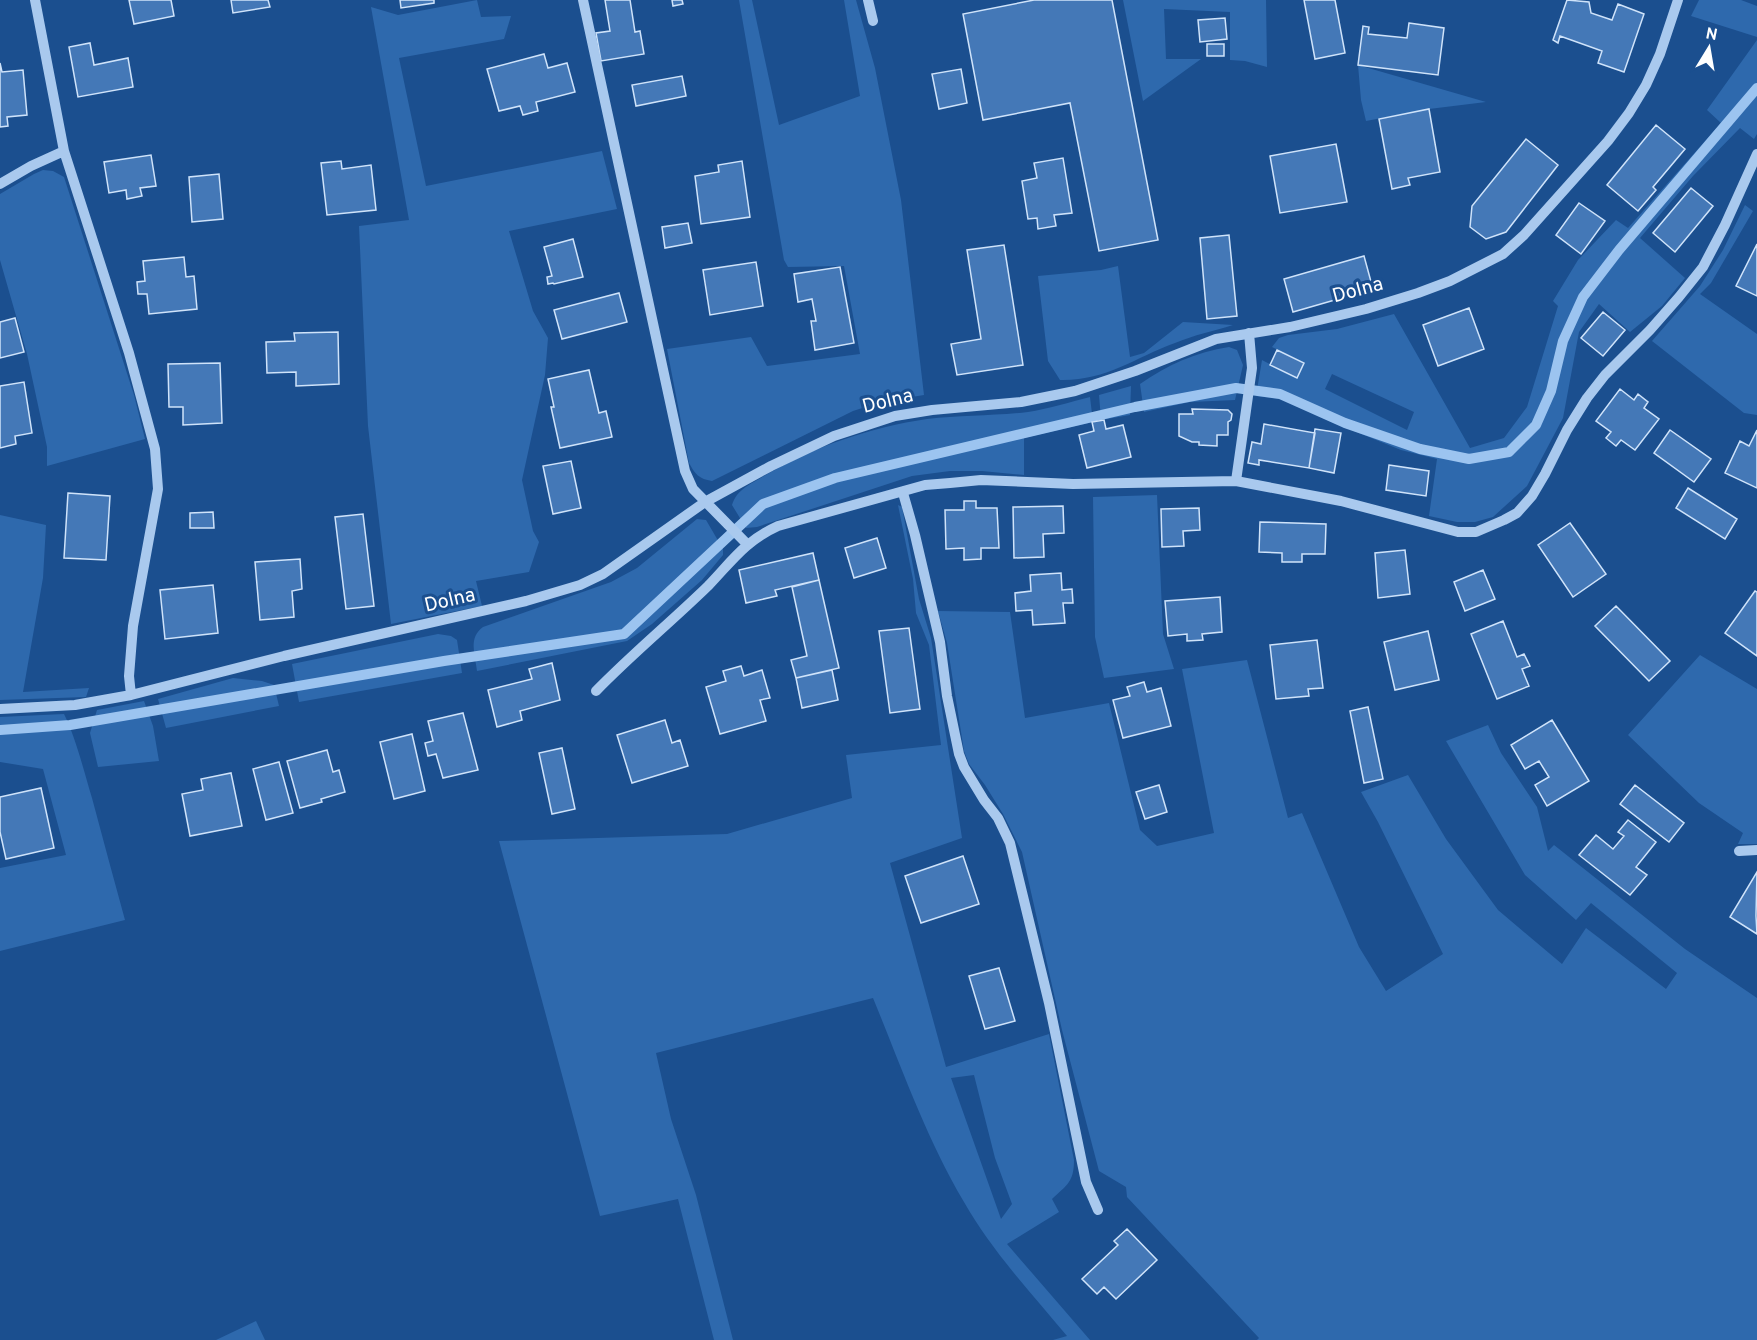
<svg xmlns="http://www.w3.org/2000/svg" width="1757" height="1340" viewBox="0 0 1757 1340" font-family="Overpass,sans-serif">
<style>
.green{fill:#2e69ad;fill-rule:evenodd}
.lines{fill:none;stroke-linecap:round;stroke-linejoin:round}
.stream{stroke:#9cc4f0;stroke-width:10}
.building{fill:#4478b7;stroke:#cfe3fa;stroke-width:1.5}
.minor{stroke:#a9c9ee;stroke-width:10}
.labels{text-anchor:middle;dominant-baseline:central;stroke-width:6;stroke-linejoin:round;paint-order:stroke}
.street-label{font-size:20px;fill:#fff;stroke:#1b4f8f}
</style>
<rect width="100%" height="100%" fill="#1b4f8f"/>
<path class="green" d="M477,0L481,17L511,16L504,39L399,58L426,186L602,151L617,209L509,231L533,311L548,338L545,375L522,480L533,531L539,542L529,572L476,581L482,606L391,624L368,426L359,226L409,220L371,7L398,15Z
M739,0H752L779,125L860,96L844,0H856L875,68L901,200L924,395L881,402L853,411L712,481C699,479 695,474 689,463L667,349L751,337L767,366L860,354L844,266L788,267L784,260Z
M1123,0H1266L1267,67L1245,61L1230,60V12L1164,9L1166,59H1201L1143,101Z
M1699,0H1741L1757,6V37L1691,16Z
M1757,40V134L1754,139L1740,128L1693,176L1640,238L1685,278L1662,306L1630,332L1599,304L1579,332L1563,418L1527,486L1493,517L1475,522H1457L1429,516L1437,459L1401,450L1334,423L1281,399L1256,396L1262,360L1297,378L1304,363L1272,347L1279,338L1288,335L1337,329L1394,314L1470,448L1504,438L1527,407L1558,306L1553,301L1578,260L1616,220L1628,228L1721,123L1707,110ZM1332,374L1414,412L1407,430L1325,389Z
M1358,65L1486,102L1429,109L1366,121L1361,100Z
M43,170L53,171L64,177L134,395L145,439L47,466V447L27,354L0,260V194L34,174Z
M1745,205L1753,211L1711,283L1700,294L1757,334V415L1744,413L1652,341L1700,286L1723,250Z
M1118,266L1130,357L1144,353L1183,322L1233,325C1214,331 1194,335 1175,343C1134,358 1106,381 1060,380L1048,361L1038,276L1101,270Z
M1229,347L1237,350L1243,365L1235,400L1190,402L1144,412L1140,384C1167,365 1196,352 1229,347Z
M1131,386L1130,415L1101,420L1099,395Z
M1090,397L1093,422L1024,438V475L982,471H950L912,476L757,527L746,528L732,505C737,489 751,484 764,476C813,447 871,427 927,419C961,415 994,416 1028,412C1048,409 1070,402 1090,397Z
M1157,495L1163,634L1174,669L1104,678L1095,637L1093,497Z
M898,505L902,507L919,599L931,638L936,670L962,838L890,863L946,1067L1049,1034L1074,1160C1074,1182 1067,1185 1052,1199L1059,1212L1007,1244L1090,1340H1053L1067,1336C1031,1293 992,1251 964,1202C926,1138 901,1066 873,998L656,1053L671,1119L696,1195L733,1340H714L678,1199L600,1216L499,841L727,834L852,798L846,755L941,745L929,645L916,613L913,579ZM974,1075L995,1158L1012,1204L1001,1219L951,1078Z
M0,515L46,525L43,578L23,692L89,688L86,697L0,700Z
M697,519L706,520L723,549V555L702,580L652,624L627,641L477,671C475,654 468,638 483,627L611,582L637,568Z
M938,611L1010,612L1025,718L1109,703L1140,830L1157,846L1214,833L1182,669L1247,660L1288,818L1302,813L1359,947L1386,991L1443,954L1378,822L1361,792L1408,775L1446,839L1498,910L1562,964L1586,928L1666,989L1677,973L1591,903L1576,920L1525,875L1446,741L1488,725L1501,753L1537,807L1548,851L1554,845L1685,949L1757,998V1340H1257L1259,1338L1127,1197L1126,1187L1099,1171L1062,1030L1022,852L1003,814L985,785L969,764L964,751L947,643Z
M438,634L451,636L457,640L462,673L299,702L292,664Z
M1700,655L1757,689V844H1738L1743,833L1699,803L1628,735Z
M233,678L262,681L274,685L279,706L166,728L158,699Z
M144,701L153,726L159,761L98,767L90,733L97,710Z
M64,714C76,738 84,772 92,798C103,839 114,880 125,920L0,951V868L66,855L43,769L0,762V717Z
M256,1321L265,1340H216Z"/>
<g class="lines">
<path class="stream" d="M0,730L70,725L444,661L624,634L763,504L835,478L1135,407L1236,388L1280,394L1345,423L1420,449L1469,459L1509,452L1536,425L1551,391L1563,341L1583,297L1619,250L1757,88"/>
</g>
<path class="building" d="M129,0H171L174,16L134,24Z
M231,0H268L270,7L233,13Z
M400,0H434V3L401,8Z
M605,0H630L635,32L640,31L644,54L601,61L596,33L610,31Z
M672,0H682L683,4L673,6Z
M1034,0H1112L1158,240L1099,251L1070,103L983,120L963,14Z
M1304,0H1335L1345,53L1315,59Z
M1567,0L1589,2L1591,13L1612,20L1618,4L1644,14L1624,72L1598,63L1602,51L1560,36L1558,43L1553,40Z
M1225,18L1227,39L1200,42L1198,20Z
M1409,23L1444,28L1438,75L1358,65L1363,26L1369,27L1368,34L1407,38Z
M90,43L94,65L128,58L133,87L78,97L69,47Z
M1207,44H1224V56H1207Z
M544,54L548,68L567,63L575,92L536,102L538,111L523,115L520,106L499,111L487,69Z
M0,63L2,72L23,70L27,115L7,117L8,126L0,127Z
M961,69L967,103L939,109L932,74Z
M682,76L686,96L636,106L632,85Z
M1429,109L1440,172L1408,178L1410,185L1392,189L1379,119Z
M1656,125L1685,149L1653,187L1656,190L1638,211L1607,185Z
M1526,139L1558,165L1506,232L1486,239L1470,227L1472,206Z
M1336,144L1347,202L1280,213L1270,156Z
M151,155L156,186L140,188L142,196L127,199L126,190L109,193L104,162Z
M1063,158L1072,213L1054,215L1056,226L1038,229L1037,218L1028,219L1022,181L1037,178L1034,163Z
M341,161L342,169L371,165L376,210L327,215L321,163Z
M742,161L750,217L701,224L695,176L719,172L718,165Z
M219,174L223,219L192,222L189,177Z
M1691,188L1713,206L1675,252L1653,233Z
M1579,203L1605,221L1581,254L1556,235Z
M688,223L692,243L665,248L662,227Z
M1229,235L1237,316L1207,319L1200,238Z
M573,239L583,277L554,284L553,283L548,284L547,277L552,276L544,247Z
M1757,244V296L1736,286Z
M1004,245L1023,365L957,375L951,344L981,339L967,250Z
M1364,256L1373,289L1293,312L1284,279Z
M184,257L186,277L194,276L197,309L149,314L147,294H138L137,282L145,281L143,261Z
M756,262L763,306L710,315L703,270Z
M840,267L854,343L815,350L811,321H816L812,299L798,302L794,274Z
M619,293L627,322L562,339L554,310Z
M1469,308L1484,349L1438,366L1423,325Z
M1603,312L1625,330L1603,356L1581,338Z
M15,318L24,352L0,358V322Z
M338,332L339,384L296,386V372L267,373L266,342L295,341L294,333Z
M1277,350L1304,363L1297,378L1270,365Z
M220,363L222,423L183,425V407H169L168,364Z
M589,370L599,413L606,411L612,437L560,448L551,407H554L548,379Z
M24,382L32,433L15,436L16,444L0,448V386Z
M1620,389L1634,400L1638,394L1648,402L1644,408L1659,419L1635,450L1621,440L1616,446L1606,438L1611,432L1596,421Z
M1192,409L1228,410L1232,414L1231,420L1228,422V435H1217V446L1199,445V442H1192L1179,436V414H1193Z
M1104,420L1106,429L1123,425L1131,457L1087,468L1079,435L1094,431L1092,422Z
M1264,424L1315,433L1309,468L1259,460V465L1248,463L1252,442L1261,444Z
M1315,429L1341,433L1334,473L1309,468Z
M1670,430L1711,459L1694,482L1654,453Z
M1757,430V488L1725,473L1740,441L1749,446Z
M571,461L581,508L553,514L543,466Z
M1389,465L1429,471L1426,496L1386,490Z
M1688,488L1737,519L1725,539L1676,508Z
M68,493L110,496L106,560L64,558Z
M964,501H976V508H997L999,548H981V559L964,560V548L946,549L945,510H964Z
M1063,506L1064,533L1043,534L1044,557L1014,558L1013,507Z
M1199,508L1200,530L1183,531L1184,546L1162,547L1161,509Z
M213,512L214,528H190V513Z
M363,514L374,606L346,609L335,517Z
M1260,522L1326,524L1325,554H1302V562H1282V553L1259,552Z
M1570,523L1606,574L1573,597L1538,545Z
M877,538L886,568L854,578L845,548Z
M1405,550L1410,594L1378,598L1375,553Z
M813,553L819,580L775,590L777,596L746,603L739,570Z
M300,559L302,589L292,591L294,617L260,620L255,562Z
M1483,570L1495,599L1465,611L1454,582Z
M1061,573L1062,590L1072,589L1073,603H1063L1065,623L1033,625L1032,610L1016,611L1015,593L1031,591L1030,575Z
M819,580L839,668L796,678L791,660L807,656L792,587Z
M213,585L218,633L165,639L160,590Z
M1755,591L1757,592V656L1725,633Z
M1220,597L1222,632L1202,634L1203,640L1187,641V634L1168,636L1165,601Z
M1616,606L1670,661L1649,681L1595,626Z
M1503,621L1517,657L1524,654L1530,666L1522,669L1529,686L1497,699L1471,634Z
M909,628L920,709L890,713L879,631Z
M1428,631L1439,680L1395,690L1384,642Z
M1317,640L1323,688L1308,689L1309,696L1276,699L1270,645Z
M552,663L560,700L520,711L522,720L497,727L488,690L532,679L529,669Z
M741,666L744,676L762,670L770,698L760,700L766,721L720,734L706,687L726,681L723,671Z
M832,670L838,700L802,708L796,678Z
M1144,682L1147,692L1161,688L1171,726L1123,738L1113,700L1130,696L1127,687Z
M1368,707L1383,779L1364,783L1350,711Z
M463,713L478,770L443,778L436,754L428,756L425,743L433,741L428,721Z
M665,720L672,743L680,740L688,766L632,783L617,735Z
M1552,720L1589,781L1547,806L1535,785L1549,777L1539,761L1525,769L1511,745Z
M412,734L425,791L394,799L380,742Z
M562,748L575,809L552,814L539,753Z
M327,750L333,772L339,770L345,792L321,799L322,802L300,808L287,761Z
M279,762L293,813L266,820L253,769Z
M231,773L242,826L190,836L182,794L203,790L201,779Z
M1159,785L1167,812L1145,819L1136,792Z
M1635,785L1684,823L1669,842L1620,804Z
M41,788L54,848L6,859L0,832V797Z
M1628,820L1656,842L1636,867L1647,875L1630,895L1579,855L1596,835L1613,849L1624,836L1618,832Z
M963,856L979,904L921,923L905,876Z
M1757,872L1756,916L1757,934L1730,917Z
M999,968L1015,1021L985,1029L969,976Z
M1127,1229L1157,1260L1116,1299L1104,1287L1097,1294L1082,1279L1118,1245L1114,1241Z"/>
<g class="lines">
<path class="minor" d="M35,0L64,151L129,353L155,449L158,489L133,626L129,676L131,695
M583,0L685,471L693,489L747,544
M868,0L873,21
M0,184L31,166L64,151
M1236,481L1252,368L1249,333
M903,493L915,535L940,642L947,696L959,754L964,767L984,800L998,818L1010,843L1049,1003L1086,1182L1098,1210
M596,691C632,654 671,622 708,586C732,561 745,541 778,526L925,485L950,483L981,480L1073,484L1236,481L1341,501L1458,532H1476L1504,520L1517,513L1532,496L1545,474L1567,430L1587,398L1605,375L1650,330L1679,297L1703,267L1725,225L1757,154
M0,709L75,705L131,695L284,656L526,601L580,585L603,574L705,502L771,466L834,436L895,416L932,410L1021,402L1075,391L1135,371L1216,339L1290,327L1366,309L1418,293L1450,281L1503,254L1524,235L1608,141L1629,113L1646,85L1660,54L1678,0
M1739,851L1757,850"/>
</g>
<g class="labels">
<g class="street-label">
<text transform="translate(1358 291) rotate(-15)">Dolna</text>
<text transform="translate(888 402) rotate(-14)">Dolna</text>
<text transform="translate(450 601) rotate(-13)">Dolna</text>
</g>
</g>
<g transform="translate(1709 48) rotate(11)" stroke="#1b4f8f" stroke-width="4.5" paint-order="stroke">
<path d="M0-4.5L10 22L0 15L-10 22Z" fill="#ffffff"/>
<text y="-9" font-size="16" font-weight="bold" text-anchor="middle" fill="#ffffff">N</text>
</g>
</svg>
